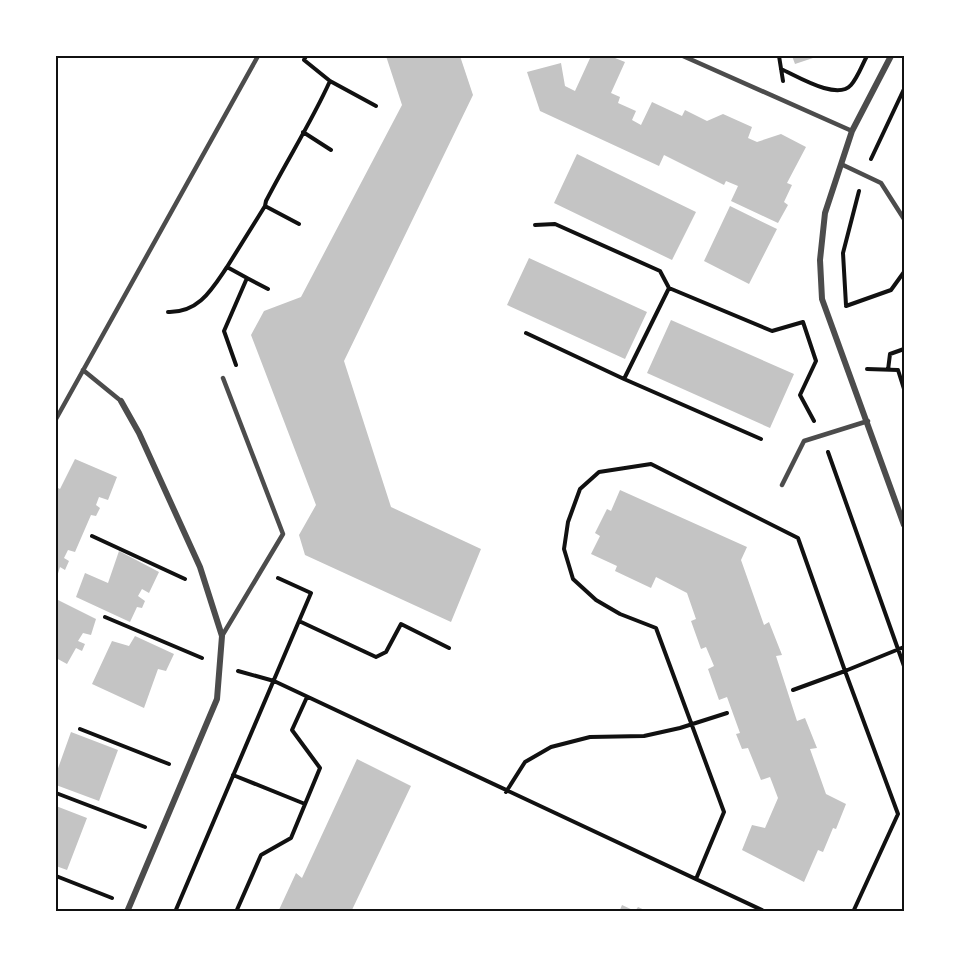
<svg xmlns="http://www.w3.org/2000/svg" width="960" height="967" viewBox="0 0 960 967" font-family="Cabin,sans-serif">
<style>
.building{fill:#c4c4c4}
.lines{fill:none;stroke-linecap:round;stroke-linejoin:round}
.path{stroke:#111;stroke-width:4}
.service{stroke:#4c4c4c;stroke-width:4.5}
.minor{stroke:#4c4c4c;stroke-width:6}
.neatline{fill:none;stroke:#111;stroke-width:2}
</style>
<rect width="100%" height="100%" fill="#fff"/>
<path class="building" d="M386,56H460L473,95L344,361L391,507L481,549L451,622L305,555L299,535L316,505L251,335L264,311L301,297L402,105Z
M591,56H610L625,62L611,93L620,97L618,103L636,111L632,120L641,125L652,102L682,116L685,110L707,121L723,114L752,127L748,138L757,142L781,134L806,147L787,183L792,185L784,202L788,205L778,223L731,201L738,186L726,181L724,185L664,155L659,166L540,111L527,72L561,63L565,86L575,91Z
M792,56H819L795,64Z
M577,154L696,212L672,260L554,203Z
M730,206L777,229L749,284L704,261Z
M529,258L647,312L625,359L507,305Z
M671,320L794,374L770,428L647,373Z
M75,459L117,477L108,500L99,497L96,505L100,508L96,516L91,515L75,552L68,550L64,558L69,561L65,570L60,567L56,580V487L60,489Z
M620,490L747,547L741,560L764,625L769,622L782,655L776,656L797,721L805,718L817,748L810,749L826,794L846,804L836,829L833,828L823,852L818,850L804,882L742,850L752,825L765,828L778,798L770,777L761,780L748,748L742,749L736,734L740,733L727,697L719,700L708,669L714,666L706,647L701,649L691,621L696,619L687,593L656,577L651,588L615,571L617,566L591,554L600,536L595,533L607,509L611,511Z
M119,551L159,572L149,593L142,589L138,596L145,601L142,608L137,607L130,622L76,597L85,573L108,583Z
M56,599L96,619L91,635L83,633L78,641L85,644L82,651L76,648L67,664L56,658Z
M135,636L174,654L166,671L158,669L144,708L92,684L112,641L129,646Z
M71,732L118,750L99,801L56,785V774Z
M357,759L411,786L351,912H278L296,873L302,878Z
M56,806L87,818L67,870L56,866Z
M622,905L635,911L638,907L649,912H619Z"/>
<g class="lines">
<path class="path" d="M779,56L783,81
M781,69C797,76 837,101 851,85C858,77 862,65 867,56
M330,81L376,106
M303,132L331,150
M871,159L904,89
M265,206L299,224
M535,225L555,224L660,271L669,288
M247,278L268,289
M846,305L843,253L859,191
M846,306L891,290L904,272
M168,312C199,313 212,289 227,267
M526,333L624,379
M236,365L224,331L247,278L227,267L265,206L266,201C287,160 311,123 330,81L304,60L306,56
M867,369L898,370L904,389
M888,370L890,354L904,349
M761,439L624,379L669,288L772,331L803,322L816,361L800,395L814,421
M828,452L904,666
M92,536L185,579
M278,578L311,593L299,621L376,657L386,652L401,624L449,648
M105,617L202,658
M238,671L274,681L766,912
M793,690L845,671L898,814L853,912
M80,729L169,764
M233,775L305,804
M506,792L525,762L551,747L590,737L644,736L680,728L727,713
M56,793L145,827
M56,876L112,898
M696,879L724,812L656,628L620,614L596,600L573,579L564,549L568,522L580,489L599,472L651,464L798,538L845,671L904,647
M175,912L299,621
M236,912L261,855L291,838L320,768L292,730L307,697"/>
<path class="service" d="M683,56L852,131
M843,165L881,183L904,219
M83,370L121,401
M56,419L258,56
M782,485L804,441L868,421
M222,636L283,534L223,378"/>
<path class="minor" d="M891,56L852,131L825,213L820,260L822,299L904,525
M121,401L139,433L200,567L222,636L217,699L127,912"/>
</g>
<rect width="960" height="967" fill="none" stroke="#ffffff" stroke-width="114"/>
<rect x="57" y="57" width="846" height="853" class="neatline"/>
</svg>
